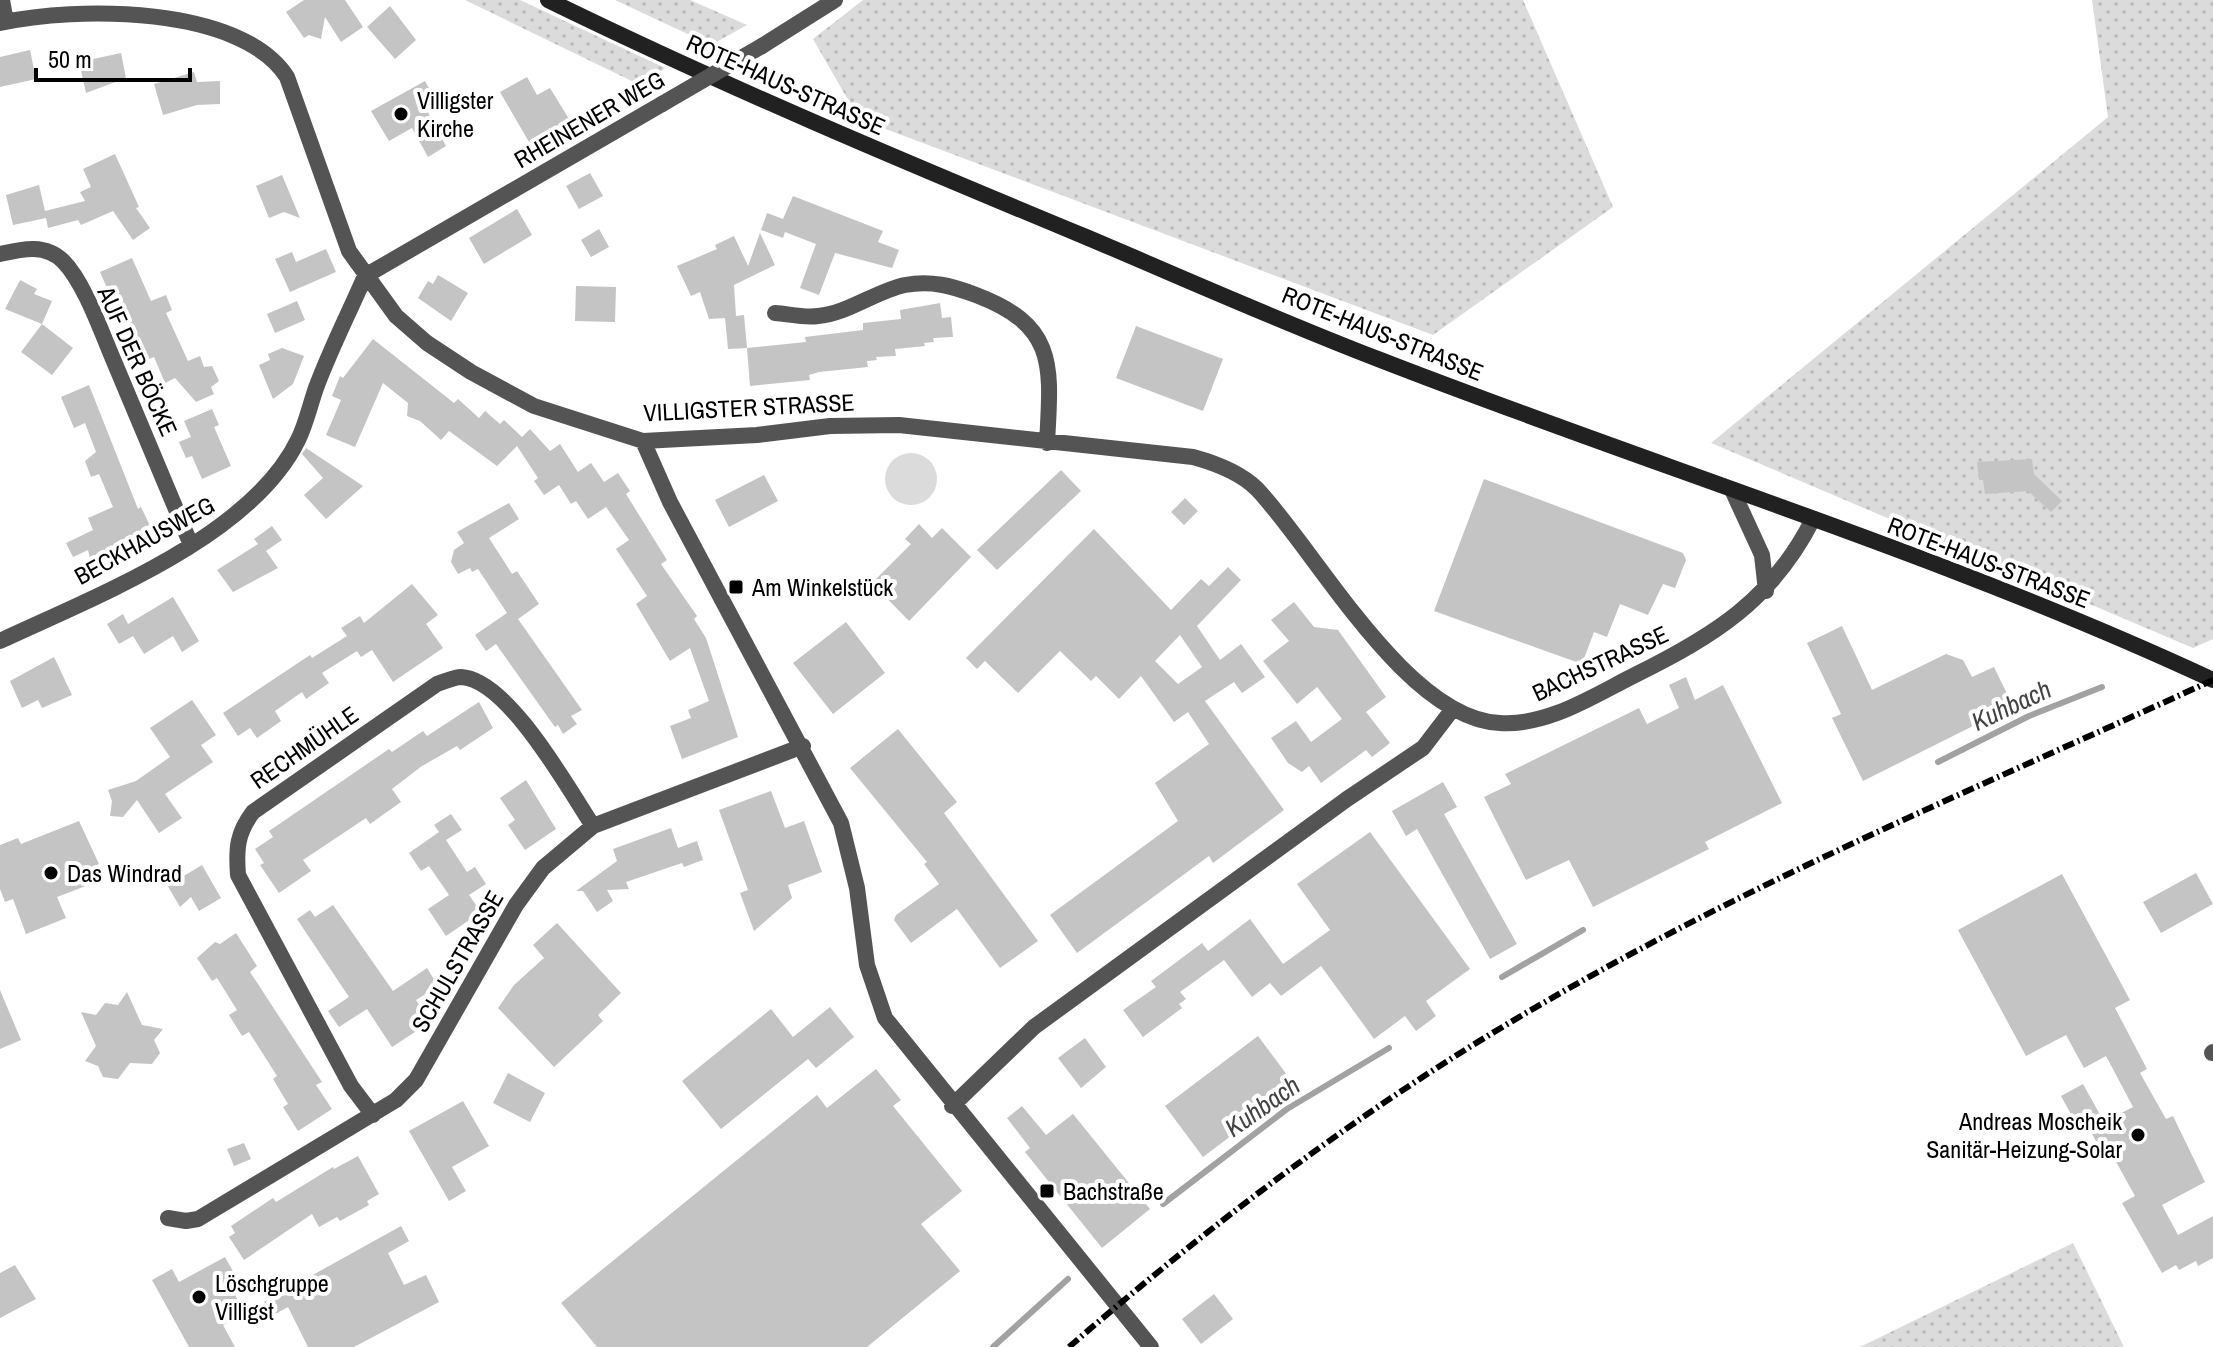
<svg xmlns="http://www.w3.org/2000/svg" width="2213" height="1347" viewBox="0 0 2213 1347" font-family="'Archivo Narrow',sans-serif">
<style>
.grass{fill:url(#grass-dots)}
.garden{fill:#dbdbdb}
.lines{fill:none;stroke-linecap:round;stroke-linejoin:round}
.stream{stroke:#a2a2a2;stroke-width:6}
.building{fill:#c4c4c4;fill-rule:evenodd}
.minor{stroke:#545454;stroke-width:16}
.secondary{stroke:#212121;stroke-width:16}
.rail{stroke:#000;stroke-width:6;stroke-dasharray:12 4 2 4;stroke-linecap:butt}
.minor-bridge{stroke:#545454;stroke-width:16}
.poi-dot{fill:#000;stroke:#fff;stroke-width:3}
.labels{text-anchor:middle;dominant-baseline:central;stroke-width:8;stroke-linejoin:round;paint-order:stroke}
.street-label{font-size:24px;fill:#000;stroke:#fff}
.poi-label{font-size:24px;fill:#000;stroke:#fff;text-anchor:start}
.water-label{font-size:26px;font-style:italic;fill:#434343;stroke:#fff}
</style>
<defs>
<pattern id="grass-dots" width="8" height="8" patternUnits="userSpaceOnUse" patternTransform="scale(2)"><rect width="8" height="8" fill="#dbdbdb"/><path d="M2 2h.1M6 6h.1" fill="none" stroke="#bababa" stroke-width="1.8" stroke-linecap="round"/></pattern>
</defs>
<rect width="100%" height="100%" fill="#fff"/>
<path class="grass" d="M465,0H520L665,68L644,87Z
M615,0H690L747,25L711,45Z
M863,0H1523L1613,207L1433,335L859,119L813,39Z
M2092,0H2213V639L2193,648L1711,443L2108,117Z
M2073,1243L2124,1347H1860Z"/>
<path class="garden" d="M885 479a26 26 0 1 1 52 0a26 26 0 1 1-52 0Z"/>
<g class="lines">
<path class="stream" d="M1938,762L2029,716L2102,687
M1502,977L1583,930
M1163,1204L1287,1109L1389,1048
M993,1347L1068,1279"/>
</g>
<path class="building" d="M304,0H345L363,27L341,42L325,17L321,39L309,35L304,38L286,12Z
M390,6L416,40L395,59L367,27Z
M30,50L36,79L0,87V57Z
M121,53L126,78L86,93L79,62Z
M194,72L197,82L220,81V104L197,105L163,115L154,84Z
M527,77L537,95L550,88L569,119L529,142L500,92Z
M425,81L436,101L425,107L446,146L428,157L412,128L389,141L371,111Z
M115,154L139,207L136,208L150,228L133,240L113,211L81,225L78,220L48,228L46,218L13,225L6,195L39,185L45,211L85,201L80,192L91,187L83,169Z
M590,173L603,196L579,209L566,186Z
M282,175L300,218L284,212L269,218L256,186Z
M793,196L883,231L878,242L899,250L892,268L835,253L819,295L800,288L816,244L785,232L783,238L761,230L767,213L783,219Z
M517,209L532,235L484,264L469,238Z
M599,229L609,247L591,257L581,240Z
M760,233L775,265L734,285L736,316L744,315L747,348L806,342L805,337L863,330V323L901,319L900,310L940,303L942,318L951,317L953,337L933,338L934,342L924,343L925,346L895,349L896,356L876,357L877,360L867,361L868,367L819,372L809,375L810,380L750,386L747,348L728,349L725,318L709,319L700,292L691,296L677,266L717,249L715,245L734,236L748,266Z
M326,249L336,272L290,292L275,259L292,252L296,262Z
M132,258L151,301L166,295L172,310L166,313L188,361L200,356L204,367L212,366L219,381L211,387L214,394L196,402L175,378L165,383L154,357L145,361L120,304L115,306L100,272Z
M438,275L468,293L451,321L418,298L428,281L433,284Z
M20,280L37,289L34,294L52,301L42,324L5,309Z
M576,286L616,287L615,322L575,321Z
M297,301L305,320L275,333L267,314Z
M42,324L73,348L52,375L21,352Z
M1136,326L1223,359L1203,411L1116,378Z
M373,339L454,403L458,399L479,418L485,411L500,424L504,420L522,437L530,429L550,451L560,444L578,472L591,463L604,482L618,473L630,491L626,494L667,560L661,564L697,616L694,619L706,638L738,737L682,759L670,726L691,718L688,710L709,701L690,648L670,661L636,604L647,596L616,549L629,540L606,507L588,519L576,501L571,504L559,485L544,495L534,481L538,478L517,446L497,466L449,431L441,440L420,421L407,416L408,403L383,383L355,447L326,435L341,400L332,396L340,376L343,378Z
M282,348L304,356L293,384L273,399L259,365L270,360L268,354Z
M89,385L138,509L141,507L154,534L102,565L100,561L91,563L88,550L73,557L66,543L93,530L88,518L113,507L99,474L91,477L85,461L96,452L85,423L74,428L61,397Z
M212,409L219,425L214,427L231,466L202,479L192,456L186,458L179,442L191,437L184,421Z
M306,448L363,486L326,519L304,495L323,478L302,454Z
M2032,459L2034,474L2062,501L2051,512L2028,491L1985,494L1983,480H1979L1977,462Z
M1061,470L1081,491L997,570L977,550Z
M764,475L778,501L729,527L715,500Z
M1484,479L1683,553L1686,560L1675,588L1663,584L1648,615L1620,604L1607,637L1594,632L1582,664L1434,611Z
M1185,498L1198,511L1184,525L1171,512Z
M509,503L519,519L489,538L512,574L517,571L539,604L518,619L582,710L571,716L577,724L563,734L558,725L555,727L496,644L486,651L475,635L507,613L478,569L472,572L470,568L458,574L451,562L454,550L464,543L457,532Z
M919,524L932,538L942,528L971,557L909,621L872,583L911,544L905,539Z
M272,526L282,540L266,551L278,568L233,592L217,570L258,544L254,539Z
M1094,529L1171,610L1201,579L1209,586L1228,567L1241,580L1197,626L1220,660L1241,644L1265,677L1242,693L1234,682L1205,701L1284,810L1213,863L1209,856L1077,953L1050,915L1178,821L1155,783L1209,744L1188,712L1174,722L1141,676L1119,699L1096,676L1091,681L1060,651L1018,693L985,661L977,669L966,658ZM1180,635L1202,667L1178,684L1155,661Z
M412,584L438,615L426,624L443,648L393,682L372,650L361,657L357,651L322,673L329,683L306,699L302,692L275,711L281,721L257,738L250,728L238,736L223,713L310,655L312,658L347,636L341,628L360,616L364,623Z
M173,597L199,641L182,652L173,636L144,654L133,636L119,644L107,624L123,614L128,624Z
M1294,602L1314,627L1338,630L1386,697L1366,712L1390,743L1372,757L1366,750L1321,783L1309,766L1302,772L1288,763L1271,738L1296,721L1311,742L1342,719L1317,687L1297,704L1263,661L1289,641L1271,620Z
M846,622L885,673L833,714L793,663Z
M1842,626L1872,690L1946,654L1963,660L1972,677L1994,667L2013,706L1863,781L1832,718L1841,714L1807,643Z
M54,657L72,695L42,708L38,700L22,708L10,681Z
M1686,677L1695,700L1723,685L1782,803L1705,842L1709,849L1593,907L1569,860L1526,880L1484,797L1511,784L1505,774L1639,708L1647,724L1679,708L1669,685Z
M192,700L216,735L201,745L213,762L165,794L182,818L159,833L137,800L123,817L110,816L112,801L108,790L136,781L170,757L150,728Z
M479,702L493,728L460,750L457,746L422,766L392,789L401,802L370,824L366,818L303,860L311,871L279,893L260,865L264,863L255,849L273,837L269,831L389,749L392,752L423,731L427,736Z
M898,729L957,802L944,813L1038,941L1000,968L957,909L911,943L894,920L896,915L939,884L924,864L927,862L850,768Z
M526,780L556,829L525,850L508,825L515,820L500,798Z
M1443,782L1457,807L1444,814L1517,944L1490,959L1417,829L1406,836L1392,811Z
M771,791L785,828L804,821L822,872L788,885L792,898L754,931L740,893L748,890L719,810Z
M451,814L462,830L446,840L467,872L475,867L486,884L469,895L481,912L446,936L428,909L449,895L429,866L421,871L409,853L439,832L434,825Z
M79,821L99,864L90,868L96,882L57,897L66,918L26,934L13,899L5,902L0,889V845L18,838L21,844Z
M671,828L678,848L697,841L703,860L684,867L682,863L626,882L629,889L607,890L613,901L597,912L583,891H576L617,861L613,849Z
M1370,832L1470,969L1426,1001L1436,1016L1416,1031L1405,1016L1374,1039L1321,966L1281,996L1270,983L1252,997L1224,960L1180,992L1186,999L1179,1004L1182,1008L1143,1037L1123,1010L1156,987L1151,981L1202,943L1208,951L1250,919L1283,964L1330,930L1297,884Z
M176,865L182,877L202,865L221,898L199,911L191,897L180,907L159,871Z
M2196,873L2213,904L2161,933L2143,902Z
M2062,874L2130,1000L2115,1008L2147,1069L2140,1073L2166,1119L2173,1116L2205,1182L2162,1205L2178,1235L2213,1216V1258L2198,1266L2196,1261L2179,1270L2176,1265L2162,1273L2122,1203L2135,1196L2110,1151L2103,1154L2081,1114L2073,1118L2061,1096L2083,1084L2104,1122L2133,1107L2106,1056L2084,1068L2066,1035L2026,1056L1958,930Z
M333,905L393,991L427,968L438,986L416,1000L425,1014L410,1024L415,1032L392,1047L367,1009L339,1027L328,1011L349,997L297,919L310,910L315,917Z
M557,923L621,993L598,1015L603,1021L554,1067L498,1008L514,985L544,958L533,945Z
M236,933L257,966L250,972L322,1082L316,1085L332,1109L298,1131L283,1107L288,1104L273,1079L277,1076L249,1032L242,1036L229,1015L237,1010L217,978L212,981L197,958L215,942L220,944Z
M0,990L21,1040L0,1049Z
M127,992L142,1025L163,1029L154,1040L160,1053L152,1064L130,1063L118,1079L103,1077L98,1066L85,1061L96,1046L81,1012L96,1015L105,1003L118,1005Z
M830,1007L854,1037L816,1068L808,1059L721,1129L682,1081L771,1009L793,1037Z
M1258,1036L1296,1087L1203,1157L1165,1106Z
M1085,1038L1106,1067L1081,1088L1058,1058Z
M876,1069L901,1100L893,1106L962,1191L921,1224L960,1271L867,1347H597L561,1303L817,1095L827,1108Z
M508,1073L545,1093L530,1122L493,1103Z
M463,1101L489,1146L452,1167L466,1191L449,1201L409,1131Z
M1022,1106L1046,1135L1073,1114L1150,1209L1102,1248L1025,1152L1030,1148L1007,1118Z
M244,1143L251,1159L234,1166L227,1149Z
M358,1156L379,1194L367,1201L369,1205L340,1221L337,1217L319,1227L312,1214L244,1260L229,1237L235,1233L231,1226L273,1198L276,1202L333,1167L334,1169Z
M401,1226L409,1241L388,1253L404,1285L426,1275L439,1302L354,1347H308L288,1307L272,1316L264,1302Z
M225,1257L235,1275L227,1280L245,1313L223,1325L235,1347H189L152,1280L172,1269L179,1282Z
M15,1265L36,1299L0,1318V1273Z
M1214,1294L1233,1319L1201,1344L1182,1319Z"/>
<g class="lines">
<path class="minor" d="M2,0L6,22
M0,23C75,6 241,5 287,77L349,251L396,316L427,343L471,372L534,406L643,441L757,435L830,426L899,425L1193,457C1215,463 1240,472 1257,489C1316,551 1406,719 1500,723C1548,726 1593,696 1635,675C1714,636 1772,600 1813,519
M762,46L835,0
M0,254C22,249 45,243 63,261C84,282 101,331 113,359C139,421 165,483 191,545
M365,276L662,104
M775,313C789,314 804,318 818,316C847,314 876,291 905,285C931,280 952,286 976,295C1058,326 1051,367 1047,443
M643,441L670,502L841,823L857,888L867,965L885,1018L1151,1347
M1733,492L1762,555L1766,591
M0,641C94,597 251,537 298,440C306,424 310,405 316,388C330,350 349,313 365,276
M2212,1053L2213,1052
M952,1106L1034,1027L1347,799L1423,748L1452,710
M373,1115L351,1086L238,875C236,849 237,833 253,812L437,684C444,682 454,677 461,677C508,679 569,790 593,826
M168,1218L186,1221L198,1219L396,1100L416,1080L516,905L543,868L593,826L803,746"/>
<path class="secondary" d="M548,0C724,86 905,162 1086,237C1183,278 1279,321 1378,359C1655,467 1942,554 2213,680"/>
<path class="rail" d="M1069,1347C1218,1218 1374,1100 1545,1002C1758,878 1989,783 2213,680"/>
<path class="minor-bridge" d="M662,104L762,46"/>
</g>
<g class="poi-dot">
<circle cx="401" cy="114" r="8"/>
<rect x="728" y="579" width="16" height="16" rx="4"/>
<circle cx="51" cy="873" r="8"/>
<circle cx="2138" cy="1135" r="8"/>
<rect x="1039" y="1183" width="16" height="16" rx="4"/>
<circle cx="199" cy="1297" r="8"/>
</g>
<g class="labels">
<g class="street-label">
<text transform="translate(786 84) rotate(24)">ROTE-HAUS-STRASSE</text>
<text transform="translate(589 119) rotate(-30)">RHEINENER WEG</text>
<text transform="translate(1383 333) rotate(22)">ROTE-HAUS-STRASSE</text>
<text transform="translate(138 361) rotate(66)">AUF DER BÖCKE</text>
<text transform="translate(749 407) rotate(-3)">VILLIGSTER STRASSE</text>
<text transform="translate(144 540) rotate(-29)">BECKHAUSWEG</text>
<text transform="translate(1989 562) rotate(21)">ROTE-HAUS-STRASSE</text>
<text transform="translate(1600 663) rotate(-25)">BACHSTRASSE</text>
<text transform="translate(304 747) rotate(-35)">RECHMÜHLE</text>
<text transform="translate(457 961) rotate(-60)">SCHULSTRASSE</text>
</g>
<g class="poi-label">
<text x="417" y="100">Villigster<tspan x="417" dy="28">Kirche</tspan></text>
<text x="752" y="587">Am Winkelstück</text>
<text x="67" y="873">Das Windrad</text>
<text x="2122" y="1121" text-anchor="end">Andreas Moscheik<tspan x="2122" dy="28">Sanitär-Heizung-Solar</tspan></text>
<text x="1063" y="1191">Bachstraße</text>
<text x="215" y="1283">Löschgruppe<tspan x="215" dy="28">Villigst</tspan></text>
</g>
<g class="water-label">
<text transform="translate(2011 705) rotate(-25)">Kuhbach</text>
<text transform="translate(1262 1106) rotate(-35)">Kuhbach</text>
</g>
</g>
<path d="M36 68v12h154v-12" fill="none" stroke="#000000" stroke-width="4"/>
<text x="48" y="68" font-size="24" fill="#000000" stroke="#ffffff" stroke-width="6" paint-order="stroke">50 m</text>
</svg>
